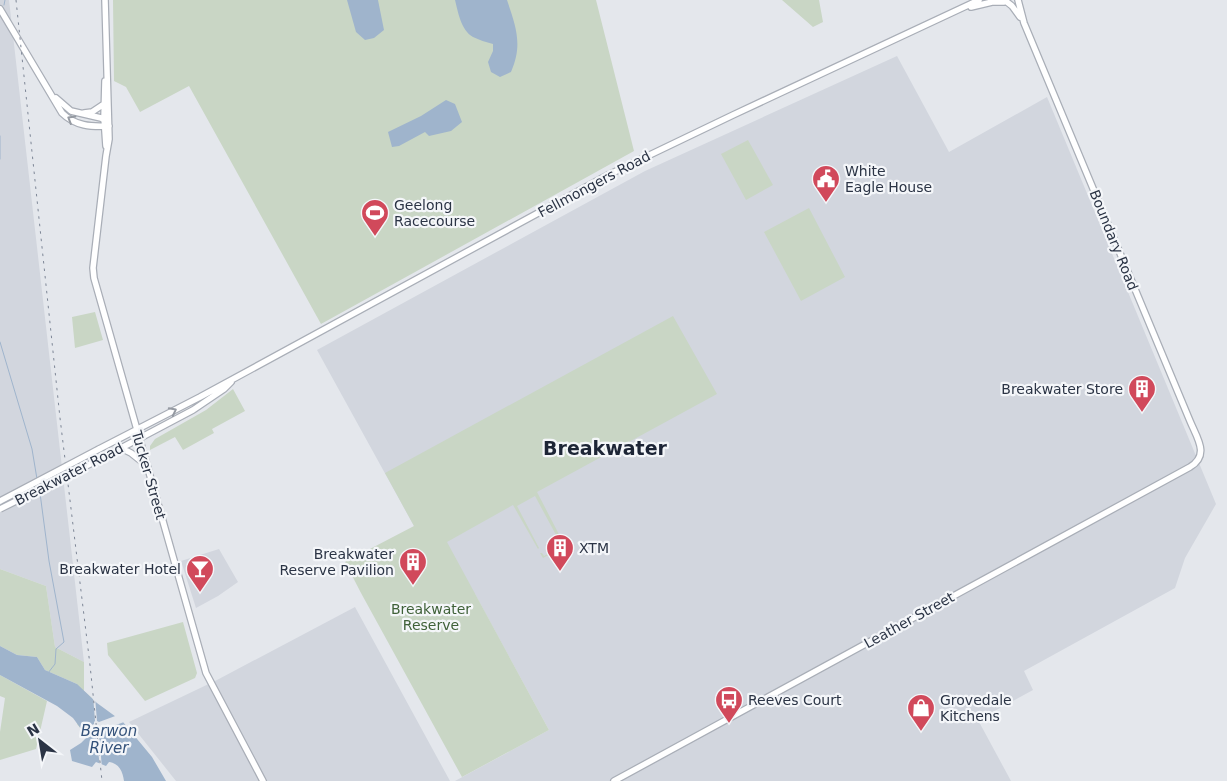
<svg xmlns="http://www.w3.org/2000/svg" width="1227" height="781" viewBox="0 0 1227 781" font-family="'DejaVu Sans',sans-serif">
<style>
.built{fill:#d2d6de}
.green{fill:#c9d6c5}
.water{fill:#9fb4cc}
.pier{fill:#e4e7ec}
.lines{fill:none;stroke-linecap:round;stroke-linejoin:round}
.stream{stroke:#9fb4cc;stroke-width:1}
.secondary-casing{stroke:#a9aeb7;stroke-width:8}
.secondary{stroke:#fff;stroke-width:5.5}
.rail{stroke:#7d8696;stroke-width:1;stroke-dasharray:2.5 5;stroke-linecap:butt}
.secondary-bridge-casing{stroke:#a9aeb7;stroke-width:8;stroke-linecap:butt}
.secondary-bridge{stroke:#fff;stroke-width:5.5}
.oneway{stroke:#959aa2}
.labels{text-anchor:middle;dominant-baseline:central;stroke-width:4.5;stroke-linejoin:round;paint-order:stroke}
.poi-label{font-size:14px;fill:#2b3445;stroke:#f4f6f9;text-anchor:start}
.street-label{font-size:14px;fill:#2b3445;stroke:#f4f6f9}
.park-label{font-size:14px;fill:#3f6138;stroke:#f4f6f9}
.water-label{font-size:15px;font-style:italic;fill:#34527a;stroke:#f4f6f9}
.district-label{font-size:19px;font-weight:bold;fill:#1d2536;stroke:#f4f6f9}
</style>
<rect width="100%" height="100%" fill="#e4e7ec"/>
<path class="built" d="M0,0H9L84,662L55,647L46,586L0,569Z
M897,56L949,152L1047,97L1216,504L1185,558L1175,588L1024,671L1033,690L978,720L1011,781H455L549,730L475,594L414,526L317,350L645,171Z
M219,549L238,582L218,596L196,608L181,561Z
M355,607L450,781H176L129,722L217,680Z"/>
<path class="green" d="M113,0H596L634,151L321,324L189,86L140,112L126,87L114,81Z
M782,0H819L823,22L813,27Z
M748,140L773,185L746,200L721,154Z
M809,208L845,277L801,301L764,232Z
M95,312L103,340L75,348L72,317Z
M673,316L717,394L537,492L565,546L543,558L540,553H542L544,556L562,546L535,496L517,506L539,548L538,549L513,505L447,542L549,730L462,777L361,593L345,562L414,526L385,473Z
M233,389L245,411L212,429L214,433L183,450L175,437L150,450V446L155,439L206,410Z
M0,569L46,586L55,647L84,662V691L92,698L81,729L77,724V684L45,670L37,657L17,655L0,646Z
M183,622L197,673L195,678L145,701L108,655L107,643Z
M0,675L47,701L36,749L0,760V732L5,698L0,696Z"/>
<path class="water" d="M347,0H378L384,30L374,38L365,40L356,32Z
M455,0H507C516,27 523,45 511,72L500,77L491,72L488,62L493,51V44C486,42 479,40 473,37C461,30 458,12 455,0Z
M446,100L455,104L462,122L451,131L429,136L425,132L399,146L392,147L388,132L421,116Z
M0,646L17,655L37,657L45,670L77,684L97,703L123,722L152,757L166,781H124C123,772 119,763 109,762L106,766L96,762L92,767L72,761L70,750L81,743L87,737L73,718L57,706L0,675Z"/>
<path class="pier" d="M93,695L95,697L97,721L99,722L118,715L124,722L100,731L99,734L102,768L100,767L96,734L82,739L83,737L79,730L94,724V722L95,721Z"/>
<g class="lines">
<path class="stream" d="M4,5L5,0
M0,136V159
M0,342L32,449L37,479
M40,493L49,561L64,642L56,649L55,664L48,673"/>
<defs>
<path id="secondary" d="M105,0L109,139L106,156L93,268L94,278L206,673L263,781
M1007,2L1012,6L1020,17
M971,7L992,2H1004
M0,9L62,113C75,126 91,127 109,126
M105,81L104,117L106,146
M56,98L71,111L101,118L107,122
M84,113L92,112L104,104
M121,448L131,453L146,465
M99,449L200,397L608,175L733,115L979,0
M108,455L193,410L224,389L231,382
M614,781L1190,467C1210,455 1197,438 1190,421L1024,23L1018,0"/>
</defs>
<use href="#secondary" class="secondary-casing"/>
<use href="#secondary" class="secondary"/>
<path class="rail" d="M16,0L60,418L90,665L102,781"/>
<defs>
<path id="secondary-bridge" d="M0,501L99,449
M0,509L108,455"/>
</defs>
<use href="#secondary-bridge" class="secondary-bridge-casing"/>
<use href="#secondary-bridge" class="secondary-bridge"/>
</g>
<defs><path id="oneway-chevron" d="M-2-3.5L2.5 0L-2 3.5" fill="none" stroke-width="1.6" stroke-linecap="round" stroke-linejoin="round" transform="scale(1.25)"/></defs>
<g class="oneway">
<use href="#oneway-chevron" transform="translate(71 119) rotate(-149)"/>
<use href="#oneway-chevron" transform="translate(173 411) rotate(-27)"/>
</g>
<defs>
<symbol id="civic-pin" viewBox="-11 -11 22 30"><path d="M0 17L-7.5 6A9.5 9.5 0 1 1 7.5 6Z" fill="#d1495b" stroke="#f4f6f9"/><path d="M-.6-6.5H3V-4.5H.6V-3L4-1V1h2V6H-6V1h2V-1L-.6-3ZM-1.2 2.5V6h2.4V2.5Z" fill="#fff"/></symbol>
<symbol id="stadium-pin" viewBox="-11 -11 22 30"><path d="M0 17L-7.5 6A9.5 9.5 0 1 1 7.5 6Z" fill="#d1495b" stroke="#f4f6f9"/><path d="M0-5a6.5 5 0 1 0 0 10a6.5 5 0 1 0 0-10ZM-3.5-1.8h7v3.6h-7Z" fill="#fff"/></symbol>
<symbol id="building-pin" viewBox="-11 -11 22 30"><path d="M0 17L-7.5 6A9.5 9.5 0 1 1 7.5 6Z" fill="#d1495b" stroke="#f4f6f9"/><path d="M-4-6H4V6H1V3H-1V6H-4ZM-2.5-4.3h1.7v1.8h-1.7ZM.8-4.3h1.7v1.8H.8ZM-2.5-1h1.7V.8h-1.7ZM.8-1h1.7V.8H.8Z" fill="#fff"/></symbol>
<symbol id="bar-pin" viewBox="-11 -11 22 30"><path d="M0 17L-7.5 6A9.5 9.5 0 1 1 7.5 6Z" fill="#d1495b" stroke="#f4f6f9"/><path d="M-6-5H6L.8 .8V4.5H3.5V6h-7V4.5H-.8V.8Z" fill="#fff"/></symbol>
<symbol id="bus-pin" viewBox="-11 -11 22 30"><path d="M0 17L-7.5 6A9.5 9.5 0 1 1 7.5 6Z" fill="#d1495b" stroke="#f4f6f9"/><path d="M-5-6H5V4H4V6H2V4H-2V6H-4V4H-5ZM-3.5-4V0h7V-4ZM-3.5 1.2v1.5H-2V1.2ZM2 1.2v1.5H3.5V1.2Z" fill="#fff"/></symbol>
<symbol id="shop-pin" viewBox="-11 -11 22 30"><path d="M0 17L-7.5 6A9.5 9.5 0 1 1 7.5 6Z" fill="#d1495b" stroke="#f4f6f9"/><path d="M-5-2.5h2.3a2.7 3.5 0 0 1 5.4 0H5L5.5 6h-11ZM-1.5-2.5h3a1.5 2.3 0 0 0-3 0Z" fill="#fff"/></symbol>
</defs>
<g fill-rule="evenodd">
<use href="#civic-pin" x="810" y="163" width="32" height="43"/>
<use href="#stadium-pin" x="359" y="197" width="32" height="43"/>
<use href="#building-pin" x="1126" y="373" width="32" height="43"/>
<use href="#building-pin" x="544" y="532" width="32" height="43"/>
<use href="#building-pin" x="397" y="546" width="32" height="43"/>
<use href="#bar-pin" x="184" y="553" width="32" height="43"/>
<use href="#bus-pin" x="713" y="684" width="32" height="43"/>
<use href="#shop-pin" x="905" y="692" width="32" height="43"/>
</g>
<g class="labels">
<g class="poi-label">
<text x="845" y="171">White<tspan x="845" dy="16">Eagle House</tspan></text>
<text x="394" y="205">Geelong<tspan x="394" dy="16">Racecourse</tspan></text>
<text x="1123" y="389" text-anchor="end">Breakwater Store</text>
<text x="579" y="548">XTM</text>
<text x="394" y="554" text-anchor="end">Breakwater<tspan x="394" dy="16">Reserve Pavilion</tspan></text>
<text x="181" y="569" text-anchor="end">Breakwater Hotel</text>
<text x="748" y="700">Reeves Court</text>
<text x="940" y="700">Grovedale<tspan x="940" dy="16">Kitchens</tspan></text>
</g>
<g class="street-label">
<text transform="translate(594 184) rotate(-28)">Fellmongers Road</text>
<text transform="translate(1114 240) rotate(68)">Boundary Road</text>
<text transform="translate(69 474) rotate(-27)">Breakwater Road</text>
<text transform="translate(149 475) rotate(74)">Tucker Street</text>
<text transform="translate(909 620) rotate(-29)">Leather Street</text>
</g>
<g class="park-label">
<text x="431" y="609">Breakwater<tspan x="431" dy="16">Reserve</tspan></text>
</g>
<g class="water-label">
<text x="109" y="731">Barwon<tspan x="109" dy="17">River</tspan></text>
</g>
<g class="district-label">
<text x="605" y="448">Breakwater</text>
</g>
</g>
<g transform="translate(40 741) rotate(329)" stroke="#f4f6f9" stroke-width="4" paint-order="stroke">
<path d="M0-4L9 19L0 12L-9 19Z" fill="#2b3445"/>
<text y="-8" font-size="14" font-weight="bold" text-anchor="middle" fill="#2b3445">N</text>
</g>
</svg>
